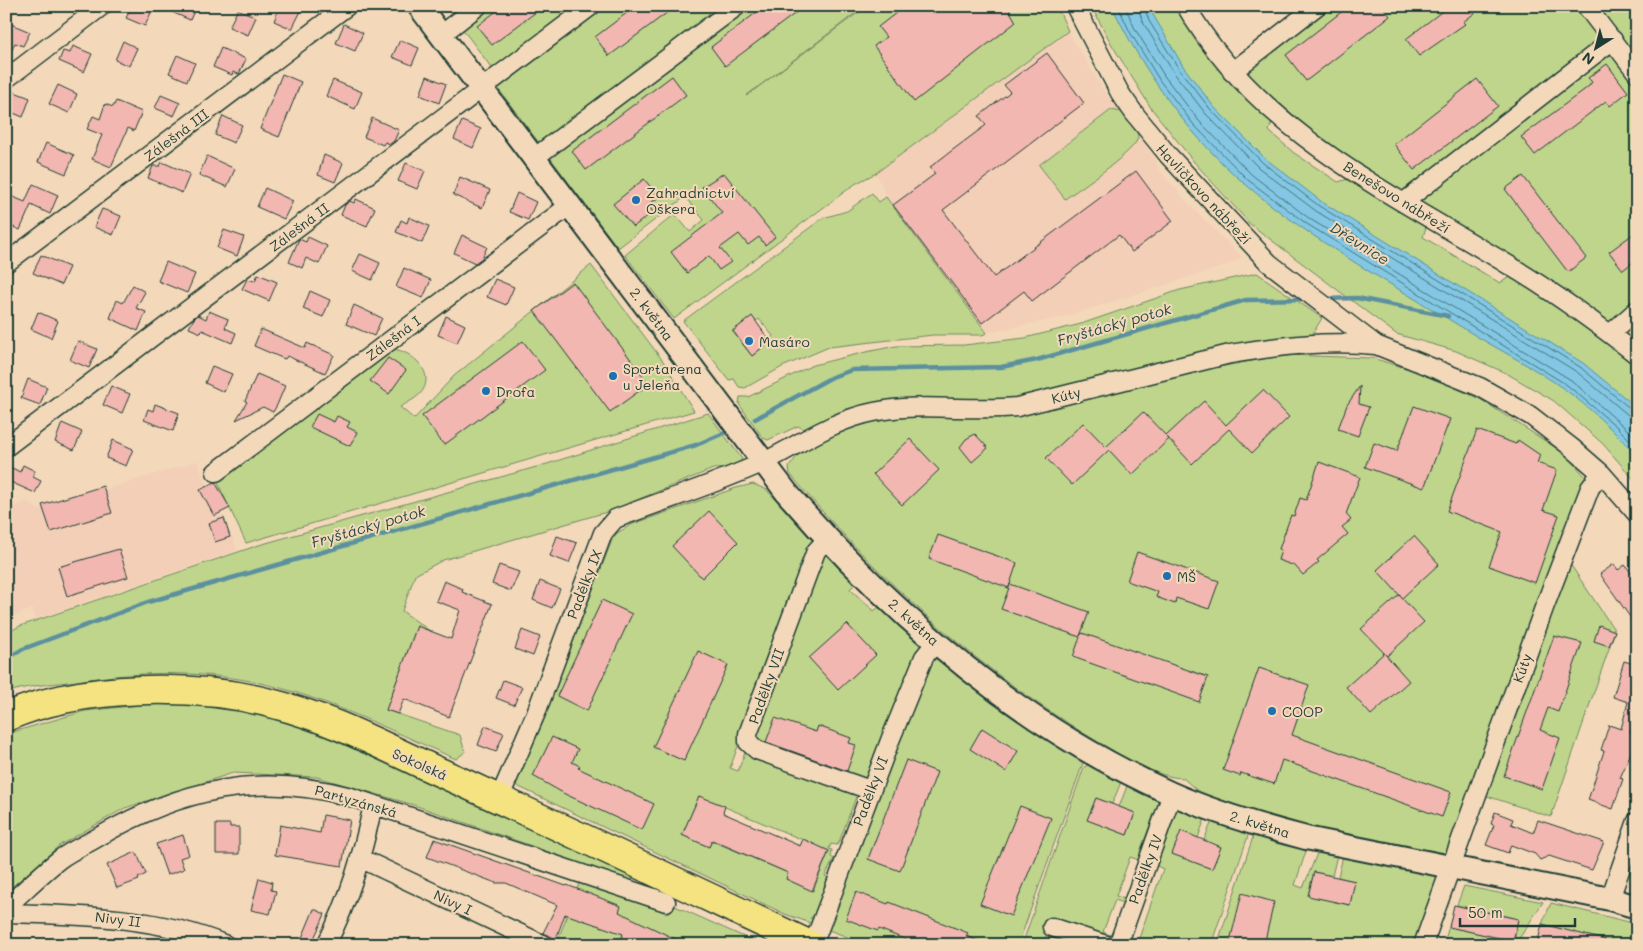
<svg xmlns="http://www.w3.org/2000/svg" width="1643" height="951" viewBox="0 0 1643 951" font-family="Mali,sans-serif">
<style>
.built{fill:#f3cfb7}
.green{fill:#bfd58c;stroke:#6f8960;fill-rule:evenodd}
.water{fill:#83c7e4;stroke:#5b909e}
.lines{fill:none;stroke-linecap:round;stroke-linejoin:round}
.shore{stroke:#47747a;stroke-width:1}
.stream{stroke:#5b909e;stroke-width:4.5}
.building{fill:#f2b7b0;stroke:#1f3d34}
.minor-casing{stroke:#1f3d34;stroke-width:21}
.tertiary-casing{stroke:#1f3d34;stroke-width:26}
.primary-casing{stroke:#1f3d34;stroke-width:31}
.minor{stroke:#f3d9ba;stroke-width:18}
.tertiary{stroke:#f3d9ba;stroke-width:22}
.primary{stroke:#f5e382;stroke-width:28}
.poi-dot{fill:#1f6fb2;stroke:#f3d9ba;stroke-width:2}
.labels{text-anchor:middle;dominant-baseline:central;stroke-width:4;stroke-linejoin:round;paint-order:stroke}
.street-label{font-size:14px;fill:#1f3d34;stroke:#f3d9ba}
.poi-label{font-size:14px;fill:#1f3d34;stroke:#f3d9ba;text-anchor:start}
.water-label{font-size:15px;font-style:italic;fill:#294b46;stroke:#f3d9ba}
</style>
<rect width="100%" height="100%" fill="#f3d9ba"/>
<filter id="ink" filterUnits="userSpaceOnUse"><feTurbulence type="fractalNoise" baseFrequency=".02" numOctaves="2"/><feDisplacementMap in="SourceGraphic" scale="10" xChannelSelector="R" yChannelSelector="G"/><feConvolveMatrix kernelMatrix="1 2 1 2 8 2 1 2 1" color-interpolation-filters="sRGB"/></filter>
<g filter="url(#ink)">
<path class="built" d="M1068,31L1103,89L1156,160L1158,168L1189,204L1242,257L1228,265L1064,317L987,333L886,197L876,173Z
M197,461L238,550L36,619L32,609L6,619V554L11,553L6,539V510L26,501L39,510Z"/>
<path class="green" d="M488,6H579L494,71L461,27Z
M604,6H865L746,96L867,6H1057L1068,31L876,173L855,184L674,319L625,255L675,214L690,232L704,220L685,197L618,248L497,87Z
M1091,6H1178C1202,51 1235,87 1272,122L1269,131L1294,153L1338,182L1348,179L1427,224L1423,237L1500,283L1513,275L1597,331L1637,364V483L1603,444L1554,401L1506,373L1456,351L1396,334L1250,224L1194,162L1151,108L1112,45Z
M1334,6H1404L1406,9L1409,6H1637V346L1574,298L1295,124L1247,77L1252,66Z
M1111,110L1123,112C1128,119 1136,128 1138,136C1140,149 1077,190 1065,199L1039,165Z
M872,193L879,202L886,197L987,333L982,335H933L829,347L782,367L745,388L739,387L734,379L729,380L683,321L823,218L847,211ZM752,317L756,321L759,319L773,336L769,340L770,341L752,356L732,331Z
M591,265L663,361L694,411L246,543L215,477L393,349C412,351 438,374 420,394C415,399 407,403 400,407L414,419L454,376Z
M1257,273L1322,318L1309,340L1032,401L987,403L807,431L798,426L768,440L763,438L739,404L740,397H748L813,365L866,352L896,346L964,345L1025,338L1081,324L1180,290Z
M1285,355L1372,358L1422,373L1480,399L1567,455L1594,487L1456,861L1297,830L1201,794L1183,778C1154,777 1125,757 1100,743C982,674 878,579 790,474L789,467L806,444L879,417L952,415Z
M708,413L742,459C736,470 724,468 713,469L610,511L443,560L415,575L402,611L430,631L417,626L386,710L460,735L465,752L456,759C387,729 315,691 239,679C187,671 136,672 84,680C57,684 32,684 6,693V633L20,626L259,545L547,464Z
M753,484L767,490L813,541L730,768L738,771L818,559L825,554L855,584L850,589L874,611L879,607L921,645L858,801L856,797L839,842L837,845L831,844L829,849L832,850L831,857L834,859L825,876L829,878L816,914L810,918L817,922L816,925L785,914L515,785L543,721L612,540L617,533L633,524L736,488ZM699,796L829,851L813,891L786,879L788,873L712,841L709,847L682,835Z
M1568,561L1615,631L1551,817L1484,795Z
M930,653C978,694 1029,731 1083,763L1018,945H869L826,929Z
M168,702L243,707L313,731L634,874L632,881L414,805L317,777L233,773L125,808L60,845L6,892V734L85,711Z
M1088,765L1121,782L1112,804L1096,798L1088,820L1127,835L1135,813L1119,807L1127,786L1162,801L1160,811L1154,814L1140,852L1142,861L1130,857L1116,896L1125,899L1123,903L1115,900L1103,932L1115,937L1072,945L1046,936L1043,945H1022L1084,767Z
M1175,806L1205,818L1198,838L1173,854L1212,869L1221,847L1204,840L1212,821L1249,833L1211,945H1131L1130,942L1137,944L1163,869L1153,864L1159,859L1173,821L1170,815Z
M1254,834L1307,848L1295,885L1303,888L1318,851L1337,855L1332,876L1314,872L1308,895L1349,905L1355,881L1338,877L1343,856L1442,877L1418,945H1217Z
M583,873L666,902L762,945H556Z
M1464,886L1543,902L1515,945H1443L1449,927L1514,941L1518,919L1457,905Z
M1551,903L1637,924V945L1592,937L1587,945L1576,933L1542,924Z"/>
<path class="water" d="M1112,6H1148L1183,66L1214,107L1266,159L1322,202L1583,363L1636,407L1637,455C1614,432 1590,407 1564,389C1536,369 1505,353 1476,336C1399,288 1314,243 1245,184C1189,136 1144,73 1112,6Z"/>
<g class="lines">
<path class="shore" d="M1118,6L1130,32L1160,81L1194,125L1248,180L1307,224L1567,385L1617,427L1637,447
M1125,6L1135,29L1165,77L1199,121L1252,175L1310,219L1571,380L1637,438
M1137,6L1144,24L1174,73L1206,114L1259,168L1316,211L1577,372L1628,415L1637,418
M1144,6L1149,21L1179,69L1211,110L1263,163L1319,206L1580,367L1632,410L1637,411"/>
<path class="stream" d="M1325,299L1357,298L1448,316
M755,419L832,377L852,370L1001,367L1037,360L1246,300L1307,299
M6,659L23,649L148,602L696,445L731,430"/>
</g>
<path class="building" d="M132,6H154L145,26L126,18Z
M158,6H196L190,20Z
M280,6H290L301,11L292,29L274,21Z
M503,6H544L492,45L477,26Z
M636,6H676L609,56L595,37Z
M765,6H805L725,66L711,47Z
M905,6H1007L1016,22L914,102L874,46L886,37L878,27Z
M1349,6H1382L1390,16L1306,81L1286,55Z
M1449,6H1484L1463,22L1465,24L1419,56L1406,39Z
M238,9L256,17L248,35L229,27Z
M11,24L30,32L23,46L15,43L6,63V35Z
M344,24L363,33L355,51L336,43Z
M400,40L419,48L412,65L392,57Z
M123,41L137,48L129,66L115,60Z
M73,46L92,54L84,72L59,61L63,51L70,53Z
M221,48L246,59L239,74L233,72L232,75L213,67Z
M1047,53L1084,103L943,210L994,277L1136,171L1173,221L1132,252L1119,235L1032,301L1024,291L982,323L893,205L935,174L930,167L986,125L979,116L1010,92L1004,85Z
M177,55L195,63L187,81L169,73Z
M1607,64L1628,92L1610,106L1606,101L1535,155L1521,137L1588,87L1592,82L1588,78Z
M282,74L301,82L279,137L260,129Z
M427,76L446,84L439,103L420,95Z
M672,76L686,95L586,170L572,151Z
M1477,79L1498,106L1414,170L1394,144Z
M333,80L362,92L355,109L326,96Z
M58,85L77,94L69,113L49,104Z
M12,91L30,98L23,117L6,110V103Z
M161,95L180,103L174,116L155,108Z
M116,101L142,112L134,131L128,128L111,167L92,159L102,135L87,129L93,116L100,119L105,104L113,107Z
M223,116L242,125L234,143L215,135Z
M372,118L399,130L394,141L390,144L385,142L383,145L364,137Z
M462,121L481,129L473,148L454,139Z
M46,143L74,155L66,174L38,162Z
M324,155L343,163L335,182L318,175Z
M207,156L235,169L227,187L199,175Z
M162,162L190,174L182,193L148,178L153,166H160Z
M406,163L425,171L417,189L398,181Z
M724,173L775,237L765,245L759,237L748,245L739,234L720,248L731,262L719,270L709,256L687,273L671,252L722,213L702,187Z
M1523,176L1586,258L1568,272L1505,189Z
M460,177L490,190L482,208L453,195Z
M644,179L659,197L648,205L653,212L633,227L613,204Z
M33,184L58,195L50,214L31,205L20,230L6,224V194L25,202Z
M265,188L293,201L284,219L257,207Z
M517,193L536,202L528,220L509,212Z
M356,199L375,208L367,226L341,215L345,205L350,201L354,203Z
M102,209L121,216L113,235L94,227Z
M409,217L429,226L422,243L396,232L401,220L407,223Z
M224,230L244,237L237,256L217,248Z
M1637,231V259L1623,270L1609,252Z
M462,235L487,247L482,258L475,263L454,253Z
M308,237L327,246L319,264L306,258L302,268L289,262L299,239L306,242Z
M360,254L380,263L372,280L352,271Z
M41,255L69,267L61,285L33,273Z
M166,262L195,274L187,293L158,281Z
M404,268L431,280L423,298L396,287Z
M258,274L277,282L269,301L242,289L247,279L255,281Z
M495,279L514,287L506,305L487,297Z
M573,282L649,384L610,412L534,311Z
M133,285L145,292L136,308L146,312L138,331L110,318L117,300L123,303Z
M310,291L330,300L323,317L303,309Z
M354,305L382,318L374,336L346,324Z
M209,311L228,319L225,328L236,333L232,343L202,330L201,333L189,328L193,320L198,315L206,319Z
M38,312L58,321L51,338L31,329Z
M446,316L465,325L457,343L438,335Z
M752,316L770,341L752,356L733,331Z
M261,329L305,348L307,343L334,355L325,373L287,356L285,359L282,358L254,346Z
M78,341L97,349L89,368L70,360Z
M523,341L545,370L444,445L422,416Z
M388,358L406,370L389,394L370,381Z
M212,366L232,374L224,392L205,383Z
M257,374L285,386L277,405L273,412L263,407L236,420L247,402L245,401Z
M28,379L47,387L40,405L21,398Z
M111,386L130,394L122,413L103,405Z
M1360,386L1359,404L1369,407L1358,436L1338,429L1347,405Z
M1263,390L1289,417L1252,453L1229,429L1192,464L1166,436L1204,401L1226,425Z
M155,404L179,413L173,431L144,420L148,409L153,411Z
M1414,406L1450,419L1424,488L1365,467L1374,443L1397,451Z
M1143,412L1169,439L1132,475L1109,450L1072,485L1046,458L1083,423L1106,447Z
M317,414L334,422L337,416L350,422L347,427L357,432L350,446L310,427Z
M62,423L82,432L74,450L55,442Z
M1477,430L1516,444L1518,440L1540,455L1537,463L1557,470L1543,510L1559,515L1535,583L1489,566L1502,532L1447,511Z
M975,434L988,448L972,462L960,447L966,439Z
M910,439L939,470L902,505L873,474Z
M113,440L133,449L126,466L106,458Z
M1319,462L1360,477L1346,514L1351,520L1342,527L1348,534L1317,560L1319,562L1303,575L1295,566L1278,560L1281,550L1279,549L1291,515L1294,516L1300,498L1306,500Z
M6,465L20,472L23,465L35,471L33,477L41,481L35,493L6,480Z
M215,482L230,508L214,516L200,490Z
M103,486L112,513L51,532L42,505Z
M709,511L738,542L702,578L672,546Z
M224,518L230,537L215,542L209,523Z
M938,535L1017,563L1009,587L1010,584L1089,612L1080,636L1082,633L1208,677L1199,702L1073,657L1080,637L1001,609L1009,588L929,559Z
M557,536L577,543L569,563L550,556Z
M1414,536L1439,564L1402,598L1377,570Z
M119,549L128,577L67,596L58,567Z
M1137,552L1219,581L1209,609L1176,598L1175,604L1156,597L1158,592L1127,581Z
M1614,564L1618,570L1625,565L1637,580V627L1600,574Z
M499,565L519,572L511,591L492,584Z
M444,581L463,589L462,592L492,604L449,717L404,699L398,714L386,710L417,626L451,639L460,610L436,601Z
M540,581L560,589L552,608L533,600Z
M1399,595L1424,622L1387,656L1361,629Z
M602,600L632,614L587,711L557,696Z
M847,624L876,655L838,690L809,658Z
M1599,625L1615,631L1609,646L1594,641Z
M522,630L540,637L533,656L515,649Z
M1554,636L1582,643L1558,712L1548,708L1540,730L1560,738L1542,789L1504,776Z
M698,651L728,665L684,761L653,747Z
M1384,653L1409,681L1371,715L1346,687Z
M1624,661L1637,665V715L1630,732L1637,734V739L1620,778L1623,779L1613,809L1588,800L1604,751L1601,750L1609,725L1621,729L1628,702L1613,697Z
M1259,668L1309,685L1292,735L1451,792L1442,817L1282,760L1274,784L1241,773L1240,776L1223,770Z
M503,680L522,687L514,705L496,698Z
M775,718L816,732L818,726L851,738L849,743L856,745L847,771L766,742Z
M485,726L504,733L496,752L478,745Z
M982,728L1018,751L1006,772L970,749Z
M552,737L578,749L572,762L580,766L578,768L654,804L642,830L565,794L533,776Z
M906,760L937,772L900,871L868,859Z
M699,796L725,806L723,813L800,846L803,839L829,851L812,891L786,879L788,873L712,840L709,847L682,835Z
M1096,798L1135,813L1127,835L1087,820Z
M1020,806L1051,818L1011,916L980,904Z
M1495,812L1513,819L1511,824L1533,833L1538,820L1604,842L1592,870L1549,856L1540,860L1535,854L1511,845L1508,853L1486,845L1494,825L1491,824Z
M323,815L350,820L342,866L275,855L280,825L320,833Z
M216,824H230V827H239V854H216Z
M1181,831L1221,847L1212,869L1172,854Z
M183,835L189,855L180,858L184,869L167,875L156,844Z
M434,839L566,886L567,885L621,906L619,912L688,945H619L623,934L565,914L556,939L550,936L543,933L557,905L506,883H496L427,857Z
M136,852L146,874L138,878L139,880L117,888L107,865Z
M1314,872L1355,881L1350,905L1308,896Z
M259,878L272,882L271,890L276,891L270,914L251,910Z
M856,892L888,904L889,902L968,933L966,936L988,945H919L879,929L878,931L846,919Z
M1242,893L1274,902L1264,945H1229Z
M1454,905L1518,919L1513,941L1449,927Z
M314,909L325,914L322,921L311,945H299Z
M1542,924L1605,940L1604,945H1537Z"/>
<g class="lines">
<defs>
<path id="minor" d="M1075,6L1120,93L1134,113L1168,155L1269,263L1376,345L1480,387L1531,416L1571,447L1601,473L1637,514
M1186,6C1256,130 1390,193 1507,264C1552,291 1595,322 1637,355
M1586,6L1637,73
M441,35L478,6
M1232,72L1317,6
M6,79L102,6
M534,158L737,6
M1404,202L1613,40
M6,263L347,6
M1610,334L1637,310
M6,447L591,6
M216,472L570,205
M828,538L816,551L748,734V742L757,750L870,790
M499,799L536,713L603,533L615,519C664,500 716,484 764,462C800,444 833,420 874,412C921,402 970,412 1017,407L1230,354C1279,346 1327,340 1376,345
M362,859L544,945
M1610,899L1637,821
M6,907C24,891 41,874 60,859C72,850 87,844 100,836C181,789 259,772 351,797L666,902
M6,913C81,915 156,916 226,945
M1052,927L1106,945
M326,945C350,898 362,856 373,805
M813,945L891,738L924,657L936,642
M1118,945L1172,794
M1423,945L1544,608L1590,488L1601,473"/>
<path id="tertiary" d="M419,6L787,493C894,617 1020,726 1170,793C1213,812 1260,826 1306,838L1610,899L1637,907"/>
<path id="primary" d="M6,717C81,684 196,683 274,704C334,719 390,750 446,775C568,830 689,888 810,945"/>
</defs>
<use href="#minor" class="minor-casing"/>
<use href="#tertiary" class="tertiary-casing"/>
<use href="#primary" class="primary-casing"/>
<use href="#minor" class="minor"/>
<use href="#tertiary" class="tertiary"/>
<use href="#primary" class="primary"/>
</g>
</g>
<g class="poi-dot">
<circle cx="636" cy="200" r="5"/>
<circle cx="749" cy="341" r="5"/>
<circle cx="613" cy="376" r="5"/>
<circle cx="486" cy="391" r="5"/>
<circle cx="1167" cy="576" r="5"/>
<circle cx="1272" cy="711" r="5"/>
</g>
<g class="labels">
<g class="street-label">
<text transform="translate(176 135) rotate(-37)">Zálešná III</text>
<text transform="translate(1204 194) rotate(47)">Havlíčkovo nábřeží</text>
<text transform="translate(1397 197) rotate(32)">Benešovo nábřeží</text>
<text transform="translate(299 227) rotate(-37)">Zálešná II</text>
<text transform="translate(652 314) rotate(53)">2. května</text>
<text transform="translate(393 338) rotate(-37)">Zálešná I</text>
<text transform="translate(1066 395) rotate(-14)">Kúty</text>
<text transform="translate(584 584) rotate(-69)">Padělky IX</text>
<text transform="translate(914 622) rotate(42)">2. května</text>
<text transform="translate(1522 668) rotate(-70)">Kúty</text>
<text transform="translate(766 686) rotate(-70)">Padělky VII</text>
<text transform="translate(420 764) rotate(24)">Sokolská</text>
<text transform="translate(870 791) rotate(-69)">Padělky VI</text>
<text transform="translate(356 801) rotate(16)">Partyzánská</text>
<text transform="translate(1260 824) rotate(17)">2. května</text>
<text transform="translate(1145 869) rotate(-70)">Padělky IV</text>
<text transform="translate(453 902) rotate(25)">Nivy I</text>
<text transform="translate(118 919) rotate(7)">Nivy II</text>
</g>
<g class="poi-label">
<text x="646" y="192">Zahradnictví<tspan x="646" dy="16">Oškera</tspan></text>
<text x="759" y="341">Masáro</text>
<text x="623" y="368">Sportarena<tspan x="623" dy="16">u Jeleňa</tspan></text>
<text x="496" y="391">Drofa</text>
<text x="1177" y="576">MŠ</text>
<text x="1282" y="711">COOP</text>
</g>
<g class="water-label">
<text transform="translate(1360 243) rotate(32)">Dřevnice</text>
<text transform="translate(1114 324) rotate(-16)">Fryštácký potok</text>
<text transform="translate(368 526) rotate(-16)">Fryštácký potok</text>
</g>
</g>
<rect width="1643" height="951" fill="none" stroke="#f3d9ba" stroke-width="25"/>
<rect x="12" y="12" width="1618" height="926" fill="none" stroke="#1f3d34" stroke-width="2" filter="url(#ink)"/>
<g transform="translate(1596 48) rotate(216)" stroke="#f3d9ba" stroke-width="4" paint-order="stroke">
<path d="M0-4L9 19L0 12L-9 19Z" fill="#1f3d34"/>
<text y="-8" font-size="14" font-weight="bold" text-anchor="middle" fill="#1f3d34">N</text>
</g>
<path d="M1460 918v8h115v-8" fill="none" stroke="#1f3d34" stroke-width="2.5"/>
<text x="1468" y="918" font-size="15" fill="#1f3d34" stroke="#f3d9ba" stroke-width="4" paint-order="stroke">50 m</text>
</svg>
